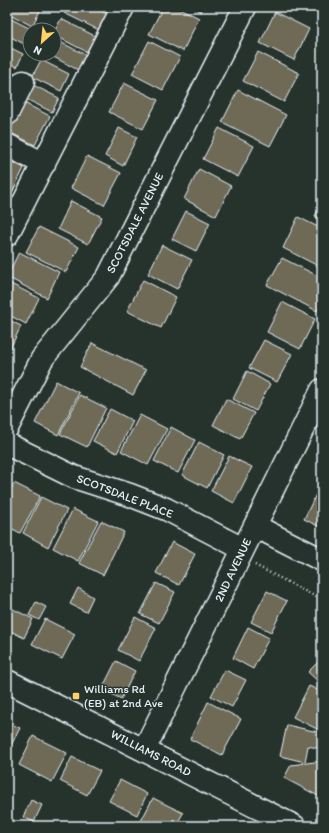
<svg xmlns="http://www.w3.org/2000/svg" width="329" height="833" viewBox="0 0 329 833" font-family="Itim,sans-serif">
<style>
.building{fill:#6e6a57;stroke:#e8f1f8}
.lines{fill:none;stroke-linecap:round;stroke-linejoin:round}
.minor-casing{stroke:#e8f1f8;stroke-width:25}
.path{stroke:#e8f1f8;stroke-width:2.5;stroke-dasharray:1 3;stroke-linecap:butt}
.minor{stroke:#26332d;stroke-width:22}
.poi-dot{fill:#ffd166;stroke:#26332d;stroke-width:1.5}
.labels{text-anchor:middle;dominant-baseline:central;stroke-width:3;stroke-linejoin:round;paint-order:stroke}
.street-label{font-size:12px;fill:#e8f1f8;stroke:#26332d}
.poi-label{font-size:12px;fill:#e8f1f8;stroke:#26332d;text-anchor:start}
</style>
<rect width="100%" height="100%" fill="#26332d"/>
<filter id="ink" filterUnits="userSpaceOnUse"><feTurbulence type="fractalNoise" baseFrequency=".025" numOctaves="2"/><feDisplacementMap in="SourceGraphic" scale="8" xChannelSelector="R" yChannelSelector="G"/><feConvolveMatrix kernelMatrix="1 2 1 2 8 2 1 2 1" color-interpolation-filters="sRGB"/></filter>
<g filter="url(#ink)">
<path class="building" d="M11,7H33L40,11L32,26L8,13Z
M67,7H93L107,14L99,30L64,13Z
M98,7H110L107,12Z
M163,7H177L199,18L183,51L149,34Z
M191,7H203L201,12Z
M275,12L309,29L294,60L260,43Z
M7,17L33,30H30V41L28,46L7,35Z
M61,19L97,37L89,53L54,35V32Z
M54,39L86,55L78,70L48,54H54Z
M149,41L180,57L163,90L132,74Z
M7,46L23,54L17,67L7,62Z
M258,52L299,73L284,102L243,81Z
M41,60L69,74L61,91L32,77Z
M7,71L15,75L7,90Z
M27,82L59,98L52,112L20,96Z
M124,83L158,100L143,129L109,112Z
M238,90L286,115L270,146L222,122Z
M20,101L50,116L35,145L7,131V127Z
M119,128L137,137L123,166L105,156Z
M219,128L254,146L238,177L203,159Z
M87,156L121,173L104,205L71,188Z
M7,159L24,168L10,197L7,196Z
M199,169L231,186L216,216L184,199Z
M71,201L102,217L88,244L58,229Z
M322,202V220L315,216Z
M186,211L210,223L196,251L172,239Z
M298,217L322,229V268L283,248Z
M39,227L79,247L66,272L26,252Z
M162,245L192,260L177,289L148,274Z
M19,252L59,272L47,298L7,277Z
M282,258L322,278V302L317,311L267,285Z
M143,280L176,297L161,328L127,311Z
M7,282L39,298L26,324L7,314Z
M282,302L315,319L300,349L267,332Z
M7,319L21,326L9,351L7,350Z
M264,340L292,354L277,382L249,368Z
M92,343L146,370L133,395L80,367Z
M247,371L270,384L256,411L233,399Z
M56,381L79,393L58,435L35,423Z
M80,395L106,408L87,447L60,434Z
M226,399L254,413L240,439L213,425Z
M110,409L133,421L117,453L93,441Z
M140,415L167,429L148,465L121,451Z
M171,427L195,440L178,473L154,461Z
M199,442L224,455L207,488L182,475Z
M229,456L252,467L234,503L211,491Z
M322,482V528L304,519Z
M14,483L40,496L20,533L7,526V498Z
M41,497L67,510L48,547L23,533Z
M73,509L98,521L78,561L53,548Z
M101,521L124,532L103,575L79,563Z
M172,542L195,554L179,585L156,573Z
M156,583L175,592L159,623L140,614Z
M78,588L93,597L86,612L70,604Z
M267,591L287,601L271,632L251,622Z
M36,602L46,607L39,620L29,615Z
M7,606L33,619L24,638L7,629Z
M135,617L156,628L139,661L118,650Z
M45,619L75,634L62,659L32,644Z
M248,627L269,638L253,669L233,658Z
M322,658V685L308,672Z
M116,661L135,671L121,699L102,689Z
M225,670L246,680L232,707L211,696Z
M309,686L322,692V725L319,730L293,717Z
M208,702L241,719L222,755L190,739Z
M7,722L20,728L7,753Z
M287,725L322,733V749L308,746L305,762L280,756Z
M33,736L67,753L52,782L19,765Z
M72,757L100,771L87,795L60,781Z
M322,761V798L284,778L291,765Z
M120,780L147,794L137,815L109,801Z
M153,798L183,813L176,826H150L141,821Z
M31,800L42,805L34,822L23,817Z"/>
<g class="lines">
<defs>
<path id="minor" d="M7,114L23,82
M7,145L44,164
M7,235L123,7
M7,428L42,359L108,277L245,7
M7,444L74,477L130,495L166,509L243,549
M255,526L322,560
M7,681L294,826
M144,750L322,390"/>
</defs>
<use href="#minor" class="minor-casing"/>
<path class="path" d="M255,565L322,600"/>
<use href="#minor" class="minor"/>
</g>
</g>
<rect class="poi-dot" x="72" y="692" width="8" height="8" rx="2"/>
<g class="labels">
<g class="street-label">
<text transform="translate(135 223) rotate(-63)">SCOTSDALE AVENUE</text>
<text transform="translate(125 496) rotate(21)">SCOTSDALE PLACE</text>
<text transform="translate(233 570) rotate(-64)">2ND AVENUE</text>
<text transform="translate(151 753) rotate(27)">WILLIAMS ROAD</text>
</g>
<g class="poi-label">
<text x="84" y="689">Williams Rd<tspan x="84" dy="14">(EB) at 2nd Ave</tspan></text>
</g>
</g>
<rect width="329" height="833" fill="none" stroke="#26332d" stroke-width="24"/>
<rect x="12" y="12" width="305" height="809" fill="none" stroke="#e8f1f8" stroke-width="1.5" filter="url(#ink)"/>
<g transform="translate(42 42) rotate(207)"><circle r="19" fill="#26332d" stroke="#747f7e"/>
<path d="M0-3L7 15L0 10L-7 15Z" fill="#ffd166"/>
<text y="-6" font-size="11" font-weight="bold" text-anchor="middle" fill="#e8f1f8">N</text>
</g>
</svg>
